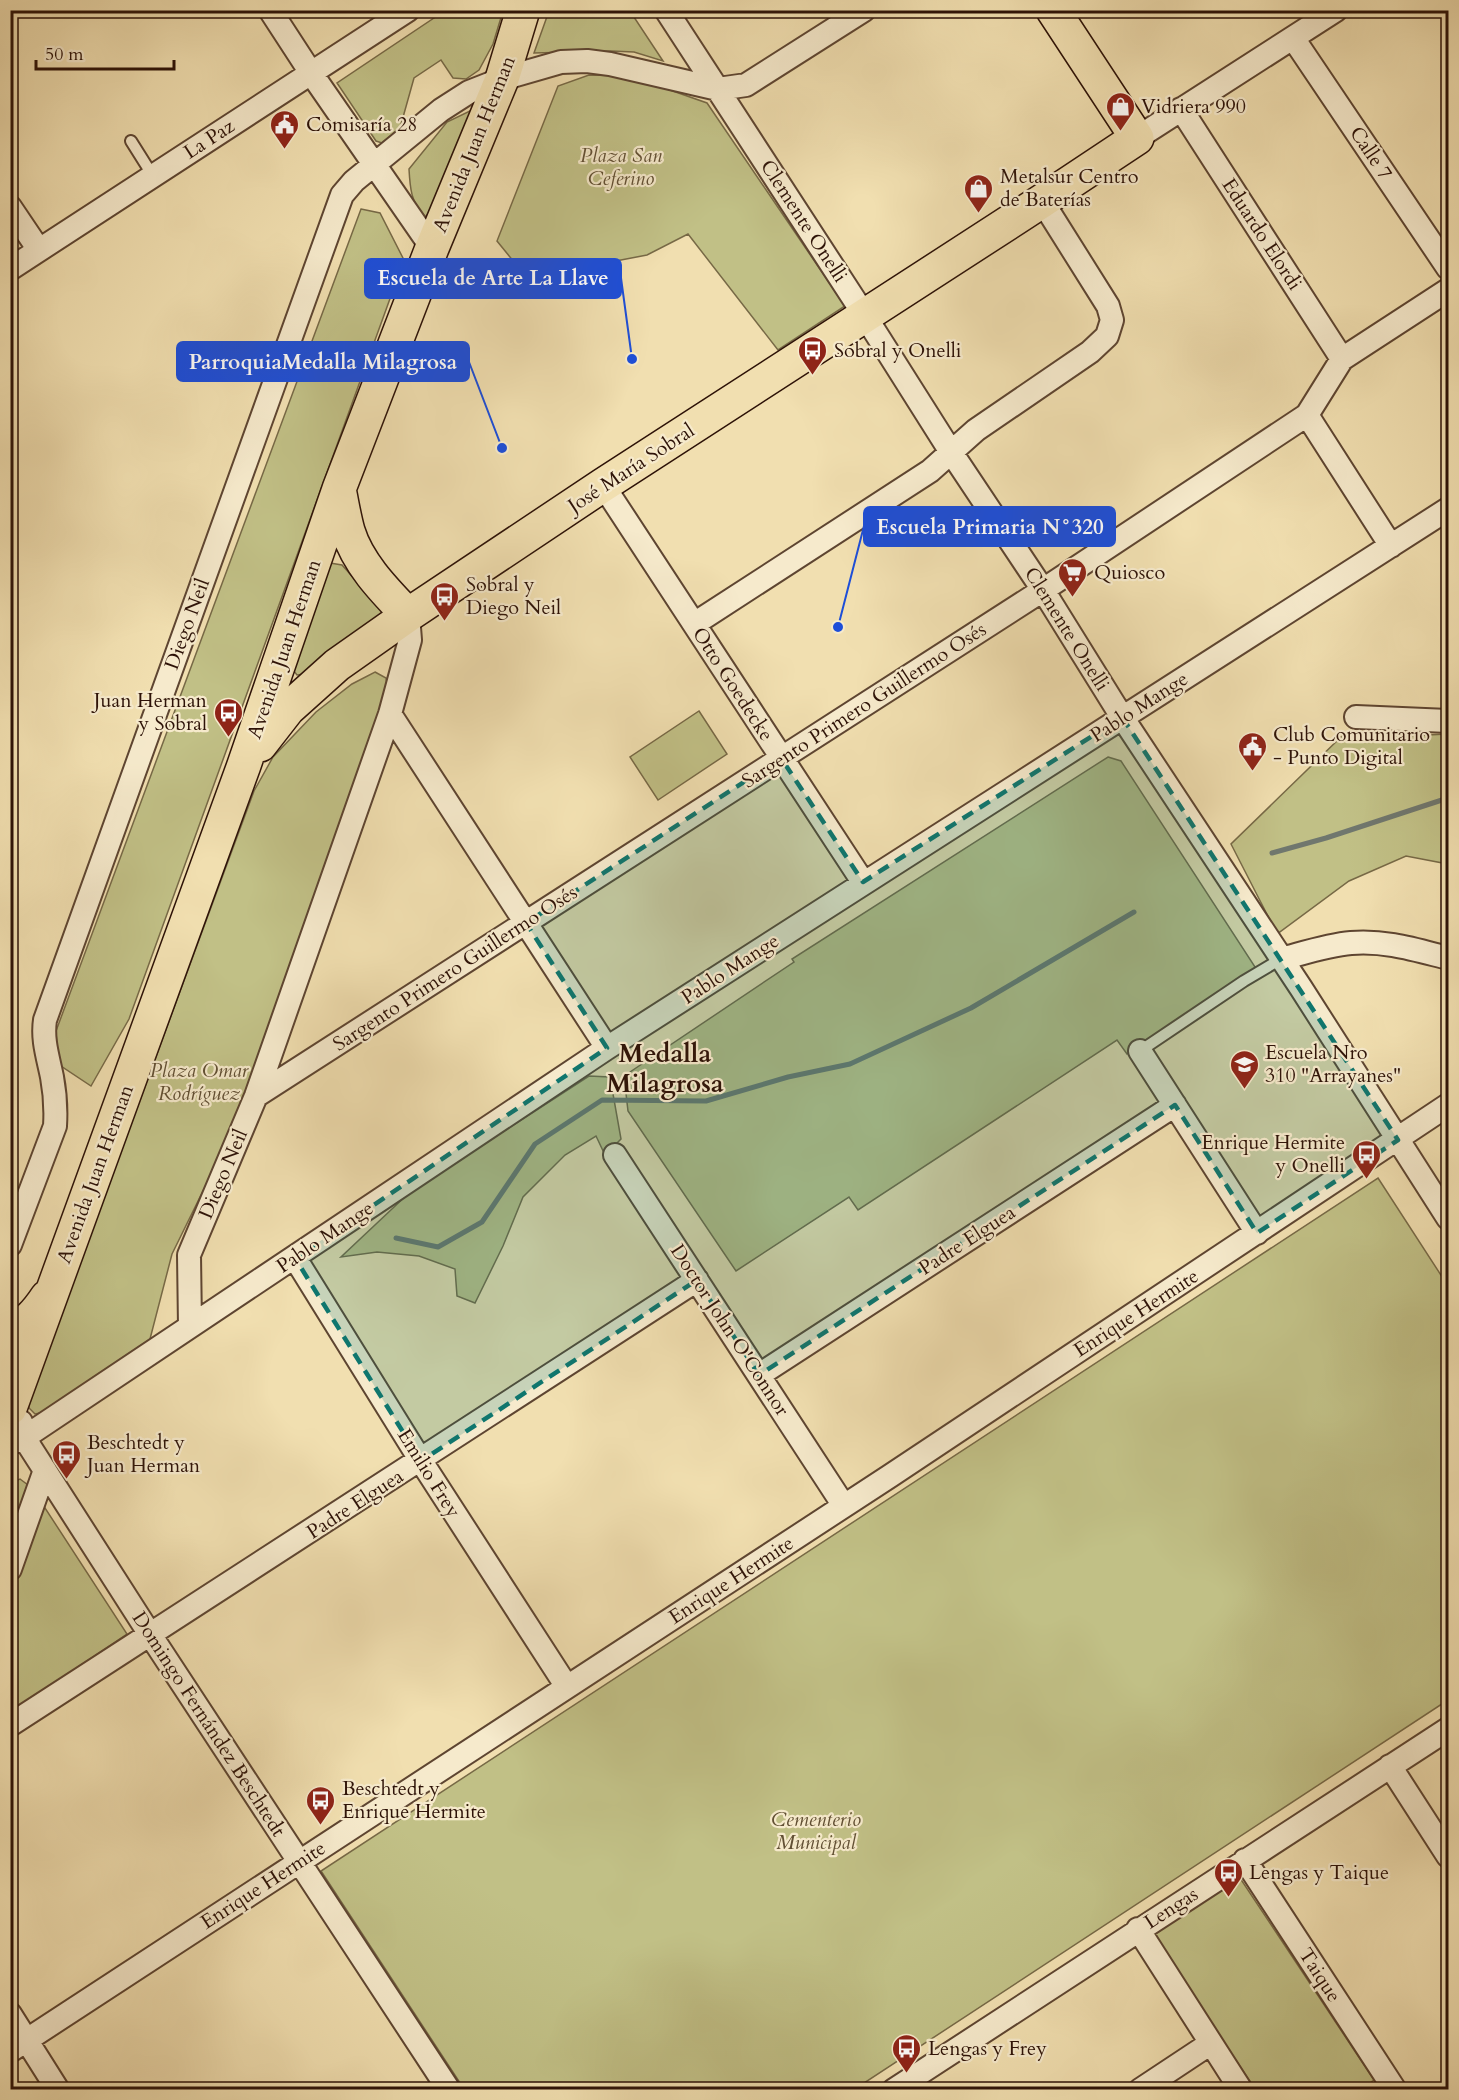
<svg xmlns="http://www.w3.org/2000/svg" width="1459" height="2100" viewBox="0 0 1459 2100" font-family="Cardo,serif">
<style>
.green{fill:#c1c086;stroke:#776946;stroke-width:1.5}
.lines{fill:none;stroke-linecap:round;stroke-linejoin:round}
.stream{stroke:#70776e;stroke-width:5}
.service-casing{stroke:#5e4531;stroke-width:14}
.minor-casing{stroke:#5e4531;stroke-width:26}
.primary-casing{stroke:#2d1207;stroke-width:36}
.service{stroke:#f6eacc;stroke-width:10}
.minor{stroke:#f6eacc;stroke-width:22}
.primary{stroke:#f1dfb0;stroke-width:33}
.marked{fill:#0f766e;fill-opacity:0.2;stroke:#0f766e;stroke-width:4.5;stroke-dasharray:12 8;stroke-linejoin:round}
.labels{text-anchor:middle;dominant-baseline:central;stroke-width:4.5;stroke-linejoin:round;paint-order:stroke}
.poi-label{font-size:20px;fill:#2d1207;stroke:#f6eacc;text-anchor:start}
.street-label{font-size:20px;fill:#2d1207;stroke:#f6eacc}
.park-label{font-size:20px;font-style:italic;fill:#614f33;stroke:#f6eacc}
.district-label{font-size:26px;font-weight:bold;fill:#2d1207;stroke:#f6eacc}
.leader{fill:none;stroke:#1d4ed8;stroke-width:2}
.callout-dot{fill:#1d4ed8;stroke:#f6eacc;stroke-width:2}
.callout{fill:#1d4ed8;stroke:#1d4ed8;stroke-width:2}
.callout-label{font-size:21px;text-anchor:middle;font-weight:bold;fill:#fff}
</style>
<rect width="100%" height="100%" fill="#f1dfb0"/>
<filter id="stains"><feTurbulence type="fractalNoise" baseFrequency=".00333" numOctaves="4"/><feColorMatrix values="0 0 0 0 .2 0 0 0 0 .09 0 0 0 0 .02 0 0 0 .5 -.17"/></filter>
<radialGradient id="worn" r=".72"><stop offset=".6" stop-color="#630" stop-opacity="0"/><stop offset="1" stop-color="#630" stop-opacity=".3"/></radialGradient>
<path class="green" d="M446,10L503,11L493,44L479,70L466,79L453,78L441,60L414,78L400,128L382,143L376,141L337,83Z
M549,11H630L663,61L634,52L611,51L534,53Z
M589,75L630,76L707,103L845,306L778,350L688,234L647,255L527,278L497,241L558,86Z
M474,109L432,210L425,217C411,203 410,188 409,169L447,122Z
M361,209L380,213L404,260L129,1019L91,1086L58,1064L56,1031Z
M330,563L342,565L386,614L305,674L297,675L290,666Z
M375,672L386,678L388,689L232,1132L172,1254L150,1339L40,1413L35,1414L29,1408L28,1403L254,791L273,757L316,712L352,684Z
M699,711L727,754L658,800L630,757Z
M1448,734V864L1406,856L1349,881L1277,934L1231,844L1343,735L1364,738Z
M1108,757L1121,761L1257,970L1127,1054L1117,1040L858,1210L849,1197L736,1271L628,1111L624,1076L794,962L792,959Z
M589,1076L610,1077L621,1139L605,1155L596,1136L565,1155L523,1197L503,1246L475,1303L457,1296L455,1269L419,1256L377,1252L341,1257L410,1192Z
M1378,1178L1448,1286V1700L855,2089H464L321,1871Z
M20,1479L32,1488L127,1634L11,1712L10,1483Z
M1238,1875L1374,2080L1361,2089H1255L1151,1932Z"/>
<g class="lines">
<path class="stream" d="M1272,853L1326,838L1448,798
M396,1238L438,1247L482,1222L535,1144L602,1100L706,1101L788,1077L850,1064L971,1008L1134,912"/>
<defs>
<path id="service" d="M131,141L153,176
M1140,1051L1244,981L1281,959"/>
<path id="minor" d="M270,10L311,73L432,248
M666,10L865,316L951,452L1043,590L1122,717L1301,988L1448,1218
M1293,38L1448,268
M1181,109L1342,359
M1137,138L1336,10
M10,207L39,250
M10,269L408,10
M1307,415L1391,546
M603,485L863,882
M694,624L930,471L976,430L1090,352L1107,336L1112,320L1108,306L1042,201
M390,714L607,1048
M1356,717L1448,721
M1281,959C1304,953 1328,945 1351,943C1385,940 1416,950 1448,958
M1140,1051L1257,1233
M256,1096L1043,590L1307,415L1342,359L1448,290
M615,1155L844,1506
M10,1245L55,1126C56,1110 55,1093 52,1077C48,1057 42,1040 45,1020L342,195L354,181L441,110L469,92L502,79L561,62L587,61L610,64L718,89L746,85L864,10
M295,1258L421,1461L567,1687
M190,1326L189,1255L256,1096L390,714L410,640L408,615
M759,1375L1175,1105
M21,1422L30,1447L151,1636L449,2090
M19,1441L607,1048L1448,509
M10,1569L45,1470
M10,1725L697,1280
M1390,1766L1448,1856
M1245,1860L1395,2090
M1138,1929L1241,2090
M10,2014L58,2090
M10,2051L890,1476L1448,1105
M894,2090L1448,1729
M1140,2090L1211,2043"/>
<path id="primary" d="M339,489C342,503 344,517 348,531C358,564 385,591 408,615
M260,745L288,709L337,665L408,615L603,485L1042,201L1137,138L1053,10
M10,1330C27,1324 37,1312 47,1297
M10,1408L244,765L339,489L432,248L502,79L523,10"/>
</defs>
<use href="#service" class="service-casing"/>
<use href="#minor" class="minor-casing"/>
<use href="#primary" class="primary-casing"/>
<use href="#service" class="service"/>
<use href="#minor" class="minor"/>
<use href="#primary" class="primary"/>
</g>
<path class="marked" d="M1122,717L1398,1140L1257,1233L1175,1105L759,1375L697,1280L421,1461L295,1258L607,1048L526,923L781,758L863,882Z"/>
<defs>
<symbol id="shop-pin" viewBox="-11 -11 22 30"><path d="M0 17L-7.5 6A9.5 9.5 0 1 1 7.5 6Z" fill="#8f2418" stroke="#f6eacc"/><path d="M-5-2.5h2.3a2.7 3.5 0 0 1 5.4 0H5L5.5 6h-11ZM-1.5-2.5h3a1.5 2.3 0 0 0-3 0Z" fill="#fff"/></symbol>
<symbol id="civic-pin" viewBox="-11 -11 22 30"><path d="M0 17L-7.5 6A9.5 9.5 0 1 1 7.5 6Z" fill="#8f2418" stroke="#f6eacc"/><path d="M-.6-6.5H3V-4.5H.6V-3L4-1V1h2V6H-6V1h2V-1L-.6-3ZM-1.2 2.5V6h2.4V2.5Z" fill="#fff"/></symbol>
<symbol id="bus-pin" viewBox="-11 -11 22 30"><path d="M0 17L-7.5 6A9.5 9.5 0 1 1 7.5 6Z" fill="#8f2418" stroke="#f6eacc"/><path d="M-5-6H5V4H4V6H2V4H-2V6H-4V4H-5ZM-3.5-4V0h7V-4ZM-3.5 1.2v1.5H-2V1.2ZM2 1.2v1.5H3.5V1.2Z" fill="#fff"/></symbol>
<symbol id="supermarket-pin" viewBox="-11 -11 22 30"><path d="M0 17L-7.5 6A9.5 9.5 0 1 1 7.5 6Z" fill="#8f2418" stroke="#f6eacc"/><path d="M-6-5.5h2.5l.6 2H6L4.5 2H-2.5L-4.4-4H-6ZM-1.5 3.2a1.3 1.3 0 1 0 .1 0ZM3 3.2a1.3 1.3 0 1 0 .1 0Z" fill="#fff"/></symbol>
<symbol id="school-pin" viewBox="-11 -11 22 30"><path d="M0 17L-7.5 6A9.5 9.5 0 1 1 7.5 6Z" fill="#8f2418" stroke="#f6eacc"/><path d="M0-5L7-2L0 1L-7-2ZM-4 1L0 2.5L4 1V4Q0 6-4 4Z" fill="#fff"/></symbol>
</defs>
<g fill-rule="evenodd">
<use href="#shop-pin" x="1104" y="90" width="33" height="45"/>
<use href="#civic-pin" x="268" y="108" width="33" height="45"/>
<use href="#shop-pin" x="962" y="172" width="33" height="45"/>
<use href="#bus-pin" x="796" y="334" width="33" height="45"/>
<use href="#supermarket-pin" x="1056" y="556" width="33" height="45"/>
<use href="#bus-pin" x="428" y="580" width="33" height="45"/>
<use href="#bus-pin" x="212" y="696" width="33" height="45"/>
<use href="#civic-pin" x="1236" y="730" width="33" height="45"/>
<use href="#school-pin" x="1228" y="1048" width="33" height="45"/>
<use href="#bus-pin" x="1350" y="1138" width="33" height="45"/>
<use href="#bus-pin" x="50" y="1438" width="33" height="45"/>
<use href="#bus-pin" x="304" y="1784" width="33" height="45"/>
<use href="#bus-pin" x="1212" y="1856" width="33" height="45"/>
<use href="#bus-pin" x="890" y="2032" width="33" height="45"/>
</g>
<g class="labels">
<g class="poi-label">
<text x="1141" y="106">Vidriera 990</text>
<text x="306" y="124">Comisaría 28</text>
<text x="1000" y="176">Metalsur Centro<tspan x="1000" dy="23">de Baterías</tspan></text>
<text x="834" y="350">Sobral y Onelli</text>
<text x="1094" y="572">Quiosco</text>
<text x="466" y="584">Sobral y<tspan x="466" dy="23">Diego Neil</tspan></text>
<text x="207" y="700" text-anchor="end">Juan Herman<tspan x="207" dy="23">y Sobral</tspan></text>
<text x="1273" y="734">Club Comunitario<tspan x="1273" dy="23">- Punto Digital</tspan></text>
<text x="1265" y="1052">Escuela Nro<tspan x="1265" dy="23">310 "Arrayanes"</tspan></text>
<text x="1345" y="1142" text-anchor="end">Enrique Hermite<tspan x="1345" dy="23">y Onelli</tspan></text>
<text x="87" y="1442">Beschtedt y<tspan x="87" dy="23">Juan Herman</tspan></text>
<text x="342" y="1788">Beschtedt y<tspan x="342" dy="23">Enrique Hermite</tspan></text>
<text x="1249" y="1872">Lengas y Taique</text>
<text x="928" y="2048">Lengas y Frey</text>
</g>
<g class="street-label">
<text transform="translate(209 139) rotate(-33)">La Paz</text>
<text transform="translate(474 144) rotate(-68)">Avenida Juan Herman</text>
<text transform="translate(1371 153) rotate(56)">Calle 7</text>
<text transform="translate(804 221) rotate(57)">Clemente Onelli</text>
<text transform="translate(1262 234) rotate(57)">Eduardo Elordi</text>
<text transform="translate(631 468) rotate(-33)">José María Sobral</text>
<text transform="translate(187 624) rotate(-70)">Diego Neil</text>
<text transform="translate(1067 629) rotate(58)">Clemente Onelli</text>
<text transform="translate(284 649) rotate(-71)">Avenida Juan Herman</text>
<text transform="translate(733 684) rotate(57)">Otto Goedecke</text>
<text transform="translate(864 705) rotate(-33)">Sargento Primero Guillermo Osés</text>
<text transform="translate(1139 707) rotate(-33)">Pablo Mange</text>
<text transform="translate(455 968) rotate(-33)">Sargento Primero Guillermo Osés</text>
<text transform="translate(730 969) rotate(-33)">Pablo Mange</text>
<text transform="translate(95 1174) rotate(-70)">Avenida Juan Herman</text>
<text transform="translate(223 1174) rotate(-67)">Diego Neil</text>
<text transform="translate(325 1237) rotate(-34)">Pablo Mange</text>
<text transform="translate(967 1240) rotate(-33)">Padre Elguea</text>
<text transform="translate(1136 1313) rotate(-33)">Enrique Hermite</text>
<text transform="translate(730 1330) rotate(57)">Doctor John O'Connor</text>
<text transform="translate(429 1473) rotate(58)">Emilio Frey</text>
<text transform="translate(355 1504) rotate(-33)">Padre Elguea</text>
<text transform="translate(731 1580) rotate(-33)">Enrique Hermite</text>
<text transform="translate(209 1724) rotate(57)">Domingo Fernández Beschtedt</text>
<text transform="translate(263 1885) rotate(-33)">Enrique Hermite</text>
<text transform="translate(1171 1908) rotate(-33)">Lengas</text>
<text transform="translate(1320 1975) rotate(57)">Taique</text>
</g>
<g class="park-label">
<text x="621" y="155">Plaza San<tspan x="621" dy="23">Ceferino</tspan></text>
<text x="199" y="1070">Plaza Omar<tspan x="199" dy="23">Rodríguez</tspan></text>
<text x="816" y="1819">Cementerio<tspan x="816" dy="23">Municipal</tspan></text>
</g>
<g class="district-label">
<text x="665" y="1053">Medalla<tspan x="665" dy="30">Milagrosa</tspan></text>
</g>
</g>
<path class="leader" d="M632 359L621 278M502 448L469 362M838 627L864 526"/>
<g class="callout-dot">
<circle cx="632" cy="359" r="6"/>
<circle cx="502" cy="448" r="6"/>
<circle cx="838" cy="627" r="6"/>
</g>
<g class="callout">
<rect x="365" y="259" width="256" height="39" rx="6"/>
<rect x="177" y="342" width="292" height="39" rx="6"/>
<rect x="864" y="507" width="251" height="39" rx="6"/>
</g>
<g class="callout-label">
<text x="493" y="285">Escuela de Arte La Llave</text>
<text x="323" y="369">ParroquiaMedalla Milagrosa</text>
<text x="990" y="534">Escuela Primaria N°320</text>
</g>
<rect width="1459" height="2100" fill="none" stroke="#f1dfb0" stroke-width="36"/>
<rect x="12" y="12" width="1435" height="2076" fill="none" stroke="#2d1207" stroke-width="3"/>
<rect x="18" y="18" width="1423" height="2064" fill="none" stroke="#2d1207" stroke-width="1.5"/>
<path d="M36 60v9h138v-9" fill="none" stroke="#2d1207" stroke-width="3"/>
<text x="45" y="60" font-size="18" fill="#2d1207" stroke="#f6eacc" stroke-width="4.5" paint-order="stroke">50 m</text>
<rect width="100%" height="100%" filter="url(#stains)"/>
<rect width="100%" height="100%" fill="url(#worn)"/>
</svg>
